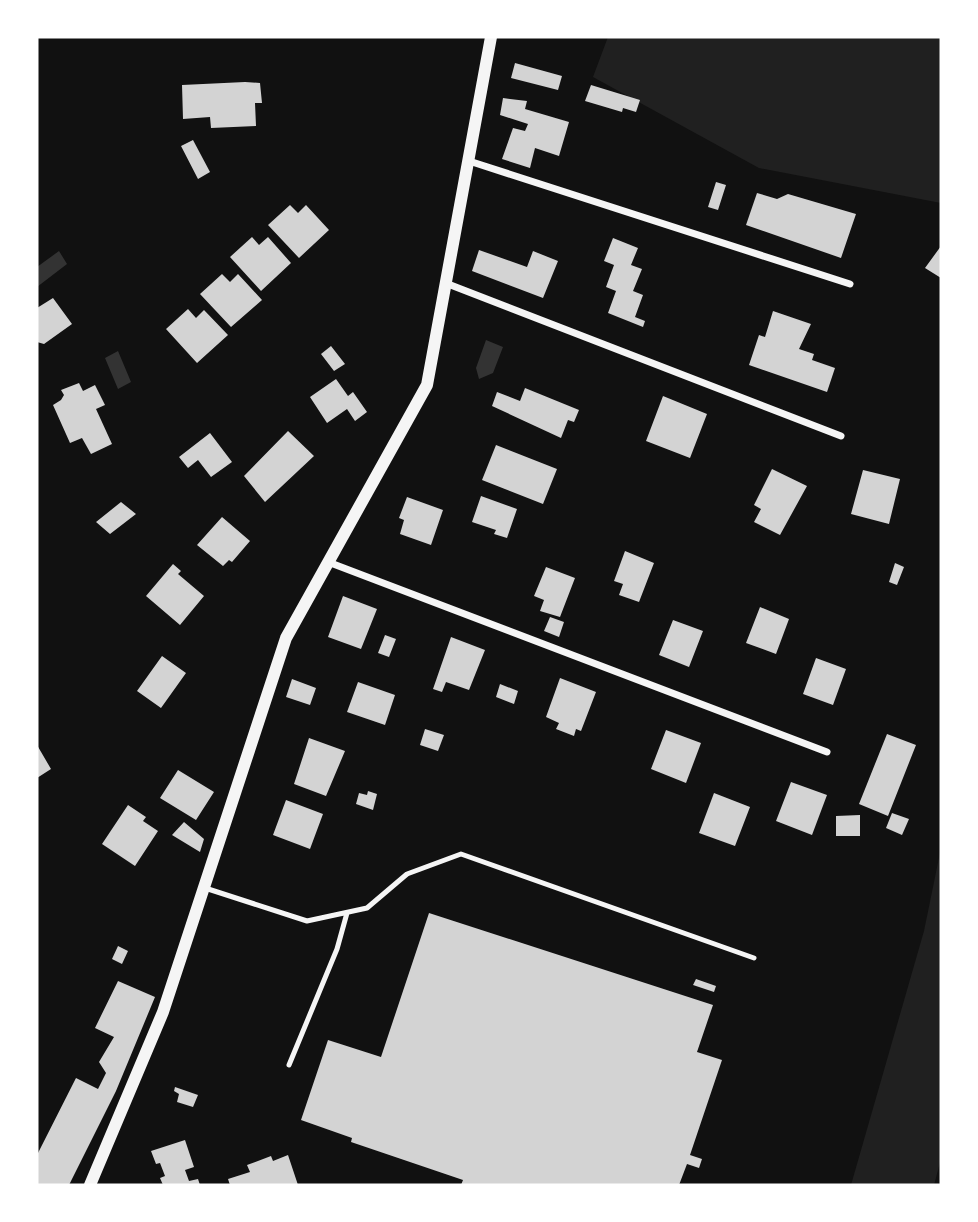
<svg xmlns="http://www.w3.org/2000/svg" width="978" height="1222" viewBox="0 0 978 1222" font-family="'Alegreya Sans',sans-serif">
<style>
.green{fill:#202020}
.water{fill:#333}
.building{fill:#d3d3d3}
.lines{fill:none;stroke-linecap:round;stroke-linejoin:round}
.service{stroke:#f5f5f5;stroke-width:5}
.minor{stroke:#f5f5f5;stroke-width:7}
.tertiary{stroke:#f5f5f5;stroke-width:12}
</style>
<rect width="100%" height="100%" fill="#111"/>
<path class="green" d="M608,37H941V203L759,168L593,77Z
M941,848V1159L934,1185H851L924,931Z"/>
<path class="water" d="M59,251L67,264L37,287V267Z
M486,340L503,347L493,373L479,379L476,368Z
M118,351L131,382L118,389L105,358Z"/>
<path class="building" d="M515,63L562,76L558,90L511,78Z
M245,82L260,83L262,103H255L256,126L211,128L210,117L183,119L182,85Z
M591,85L640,100L636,112L623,108L622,112L585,101Z
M503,98L527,101L525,109L569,122L559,156L535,148L530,168L502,159L513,128L525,131L528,124L500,115Z
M193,140L210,172L198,179L181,146Z
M716,182L726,185L718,210L708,207Z
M757,193L777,199L788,194L856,214L841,258L746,225Z
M290,205L298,213L306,205L329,230L299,258L268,225Z
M252,237L259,245L268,237L291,263L261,291L230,257Z
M613,238L638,248L631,265L642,269L633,291L643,295L635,317L645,321L643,327L608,313L616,291L606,287L614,265L604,261Z
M941,246V278L925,268Z
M479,250L527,267L533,251L558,261L543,298L472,271Z
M222,274L230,282L238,274L262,300L231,327L200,294Z
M53,298L72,324L44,344L37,342V308Z
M188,309L196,318L204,310L228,335L197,363L166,329Z
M773,311L811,324L799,349L814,354L812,360L835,368L827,392L749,365L759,335L765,337Z
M331,346L345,364L334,371L321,354Z
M336,379L348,396L353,392L367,412L355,421L347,409L327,423L310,397Z
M79,383L83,391L95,385L105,405L96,409L112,444L91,454L82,438L70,443L53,405L61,400L64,395L61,390Z
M525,388L579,410L574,422L568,420L561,438L492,406L497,392L520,401Z
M663,396L707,414L690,458L646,441Z
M288,431L314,456L265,502L244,476Z
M210,433L232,462L211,477L198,460L188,468L179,457Z
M496,445L557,469L543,504L482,480Z
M772,469L807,486L780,535L754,522L761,509L754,505Z
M863,470L900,479L889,524L851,514Z
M481,496L517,509L507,538L494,534L496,530L472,522Z
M407,497L443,510L431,545L400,534L404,520L399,518Z
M121,502L136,514L110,534L96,522Z
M222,517L250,541L232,562L229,560L223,566L197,545Z
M625,551L654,563L639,602L619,595L623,584L614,581Z
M895,563L904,567L897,585L889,582Z
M173,564L181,571L178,574L204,596L180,625L146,596Z
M546,567L575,578L560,617L540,611L544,600L534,596Z
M343,596L377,609L361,649L328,637Z
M760,607L789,619L776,654L746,643Z
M550,617L564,622L559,637L544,631Z
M673,620L703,631L689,667L659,655Z
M385,635L396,639L389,657L378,653Z
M451,637L485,650L469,690L446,682L442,692L433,689Z
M162,656L186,673L161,708L137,691Z
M816,658L846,669L833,705L803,694Z
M560,678L596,692L581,731L576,729L574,736L556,729L559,723L546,717Z
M292,679L316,688L310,705L286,697Z
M358,682L395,695L385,725L347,712Z
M500,684L518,691L514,704L496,697Z
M425,729L444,735L438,751L420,745Z
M666,730L701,743L686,783L651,769Z
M887,734L916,745L888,816L859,804Z
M309,738L345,751L326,796L294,784Z
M37,745L51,769L37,778Z
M178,770L214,792L196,820L160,798Z
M791,782L827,795L812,835L776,821Z
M368,791L377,794L373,810L356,804L359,793L367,795Z
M714,793L750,807L735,846L699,833Z
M286,800L323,814L310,849L273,835Z
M128,805L146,817L143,821L158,831L135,866L102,844Z
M892,813L909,819L902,835L886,828Z
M860,815V836H836V816Z
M184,822L204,839L200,852L172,835Z
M429,913L713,1005L697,1052L722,1060L690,1155L702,1159L699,1168L687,1164L679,1185H461L463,1180L351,1142L352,1138L301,1120L328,1040L381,1057Z
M118,946L128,951L122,964L112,959Z
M696,979L716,986L714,992L693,985Z
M118,981L155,997L116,1091L69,1185H37V1155L76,1078L98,1089L106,1073L99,1062L114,1037L95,1028Z
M175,1087L198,1095L193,1107L177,1102L179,1094L174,1091Z
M185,1140L194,1167L185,1170L189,1181L198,1179L200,1185H163L160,1178L165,1176L160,1163L156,1164L151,1151Z
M288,1155L298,1185H230L228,1179L250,1172L247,1165L271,1156L273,1161Z"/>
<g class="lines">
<path class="service" d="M205,888L307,921L367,908L407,874L461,854L754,958
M289,1065L337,949L347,913"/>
<path class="minor" d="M469,161L850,284
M448,284L841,436
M328,562L827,752"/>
<path class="tertiary" d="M90,1185L163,1012L286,638L427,385L491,37"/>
</g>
<rect width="978" height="1222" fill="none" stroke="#ffffff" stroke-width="77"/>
</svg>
